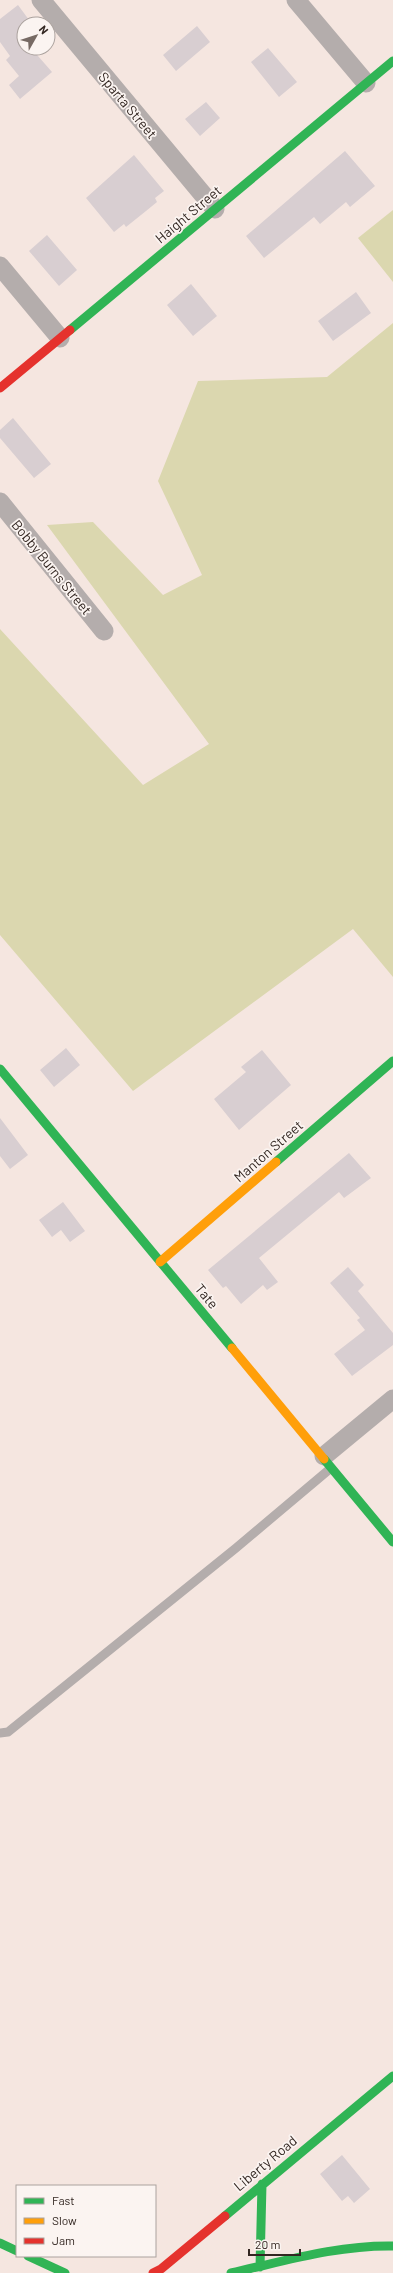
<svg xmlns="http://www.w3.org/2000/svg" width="393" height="2273" viewBox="0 0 393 2273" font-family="Barlow,sans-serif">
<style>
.green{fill:#dbd7af}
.building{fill:#d8ced1}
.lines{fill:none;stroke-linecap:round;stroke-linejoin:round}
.lane{stroke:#b4adac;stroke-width:9}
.street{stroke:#b4adac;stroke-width:19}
.fast{stroke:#30b455;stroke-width:9}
.slow{stroke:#ff9f0a;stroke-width:9}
.jam{stroke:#e5322d;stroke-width:9}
.labels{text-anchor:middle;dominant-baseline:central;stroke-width:3.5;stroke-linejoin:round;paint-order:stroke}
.street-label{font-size:14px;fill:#332722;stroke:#fbf4f1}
</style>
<rect width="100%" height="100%" fill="#f5e6e0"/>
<path class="green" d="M393,210V282L358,238Z
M393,323V977L353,929L133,1091L0,935V629L143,785L209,744L47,525L93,522L163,595L202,575L158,481L198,381L327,377Z"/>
<path class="building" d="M18,5L32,24H24V30L18,34L24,40V48H31L52,72L20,99L9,85L19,76L6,60L10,56L0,42V19Z
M197,26L210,42L176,71L163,55Z
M268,48L297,82L279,97L251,62Z
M206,102L220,118L200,136L185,119Z
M345,151L375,186L350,207L346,202L320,224L314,217L264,258L246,236Z
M134,155L164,191L155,198L157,202L146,211L126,227L124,224L114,232L86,198Z
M47,235L77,270L59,286L29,251Z
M191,284L217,316L193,336L167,305Z
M356,292L371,313L333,341L318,321Z
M13,418L51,464L34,478L0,438V430Z
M66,1048L80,1065L54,1087L40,1070Z
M262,1050L291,1085L239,1130L214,1099L246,1072L241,1067Z
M0,1118L28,1155L10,1169L0,1156Z
M349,1153L371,1178L344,1198L339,1192L259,1258L278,1282L267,1290L263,1285L241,1304L226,1286L223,1288L208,1270Z
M63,1202L85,1231L70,1242L61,1230L52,1237L39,1220Z
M348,1267L364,1285L358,1291L393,1333V1345L352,1376L334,1354L365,1330L357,1320L360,1318L330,1283Z
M342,2155L370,2189L354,2203L348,2196L342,2201L320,2174Z"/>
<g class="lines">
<path class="lane" d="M0,1733L8,1732L236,1548L331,1468"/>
<path class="street" d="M41,0L215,209
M296,0L366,83
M0,266L60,338
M0,502L104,631
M324,1456L393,1399"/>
<path class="fast" d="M70,330L393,61
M0,1069L232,1348
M276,1162L393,1061
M324,1459L393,1542
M225,2216L393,2076
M0,2243L17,2251
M28,2256L65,2273
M260,2267L262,2184
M231,2273C285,2261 337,2245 393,2246"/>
<path class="slow" d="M160,1262L276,1162
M232,1348L324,1459"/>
<path class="jam" d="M0,388L70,330
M153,2273L161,2269L225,2216"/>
</g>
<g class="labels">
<g class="street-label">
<text transform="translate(128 105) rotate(50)">Sparta Street</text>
<text transform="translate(188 214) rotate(-40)">Haight Street</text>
<text transform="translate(52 567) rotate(51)">Bobby Burns Street</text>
<text transform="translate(268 1151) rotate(-41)">Manton Street</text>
<text transform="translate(207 1296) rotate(50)">Tate</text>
<text transform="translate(265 2163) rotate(-40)">Liberty Road</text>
</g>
</g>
<rect x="16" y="2185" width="140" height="72" fill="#fbf4f1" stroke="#aba29e"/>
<rect x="24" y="2198" width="20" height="6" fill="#30b455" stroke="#aba29e"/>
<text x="52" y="2205" font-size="12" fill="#332722">Fast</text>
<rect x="24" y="2218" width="20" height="6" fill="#ff9f0a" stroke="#aba29e"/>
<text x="52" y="2225" font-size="12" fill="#332722">Slow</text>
<rect x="24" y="2238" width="20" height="6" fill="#e5322d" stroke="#aba29e"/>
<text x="52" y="2245" font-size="12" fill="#332722">Jam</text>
<g transform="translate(36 36) rotate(51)"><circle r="19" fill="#fbf4f1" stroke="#aba29e"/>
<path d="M0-3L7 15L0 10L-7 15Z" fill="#776a64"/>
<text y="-6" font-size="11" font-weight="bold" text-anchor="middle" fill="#332722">N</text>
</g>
<path d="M249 2249v6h51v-6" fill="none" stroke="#332722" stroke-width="2"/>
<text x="255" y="2249" font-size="12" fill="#332722" stroke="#fbf4f1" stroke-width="3" paint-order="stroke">20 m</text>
</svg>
